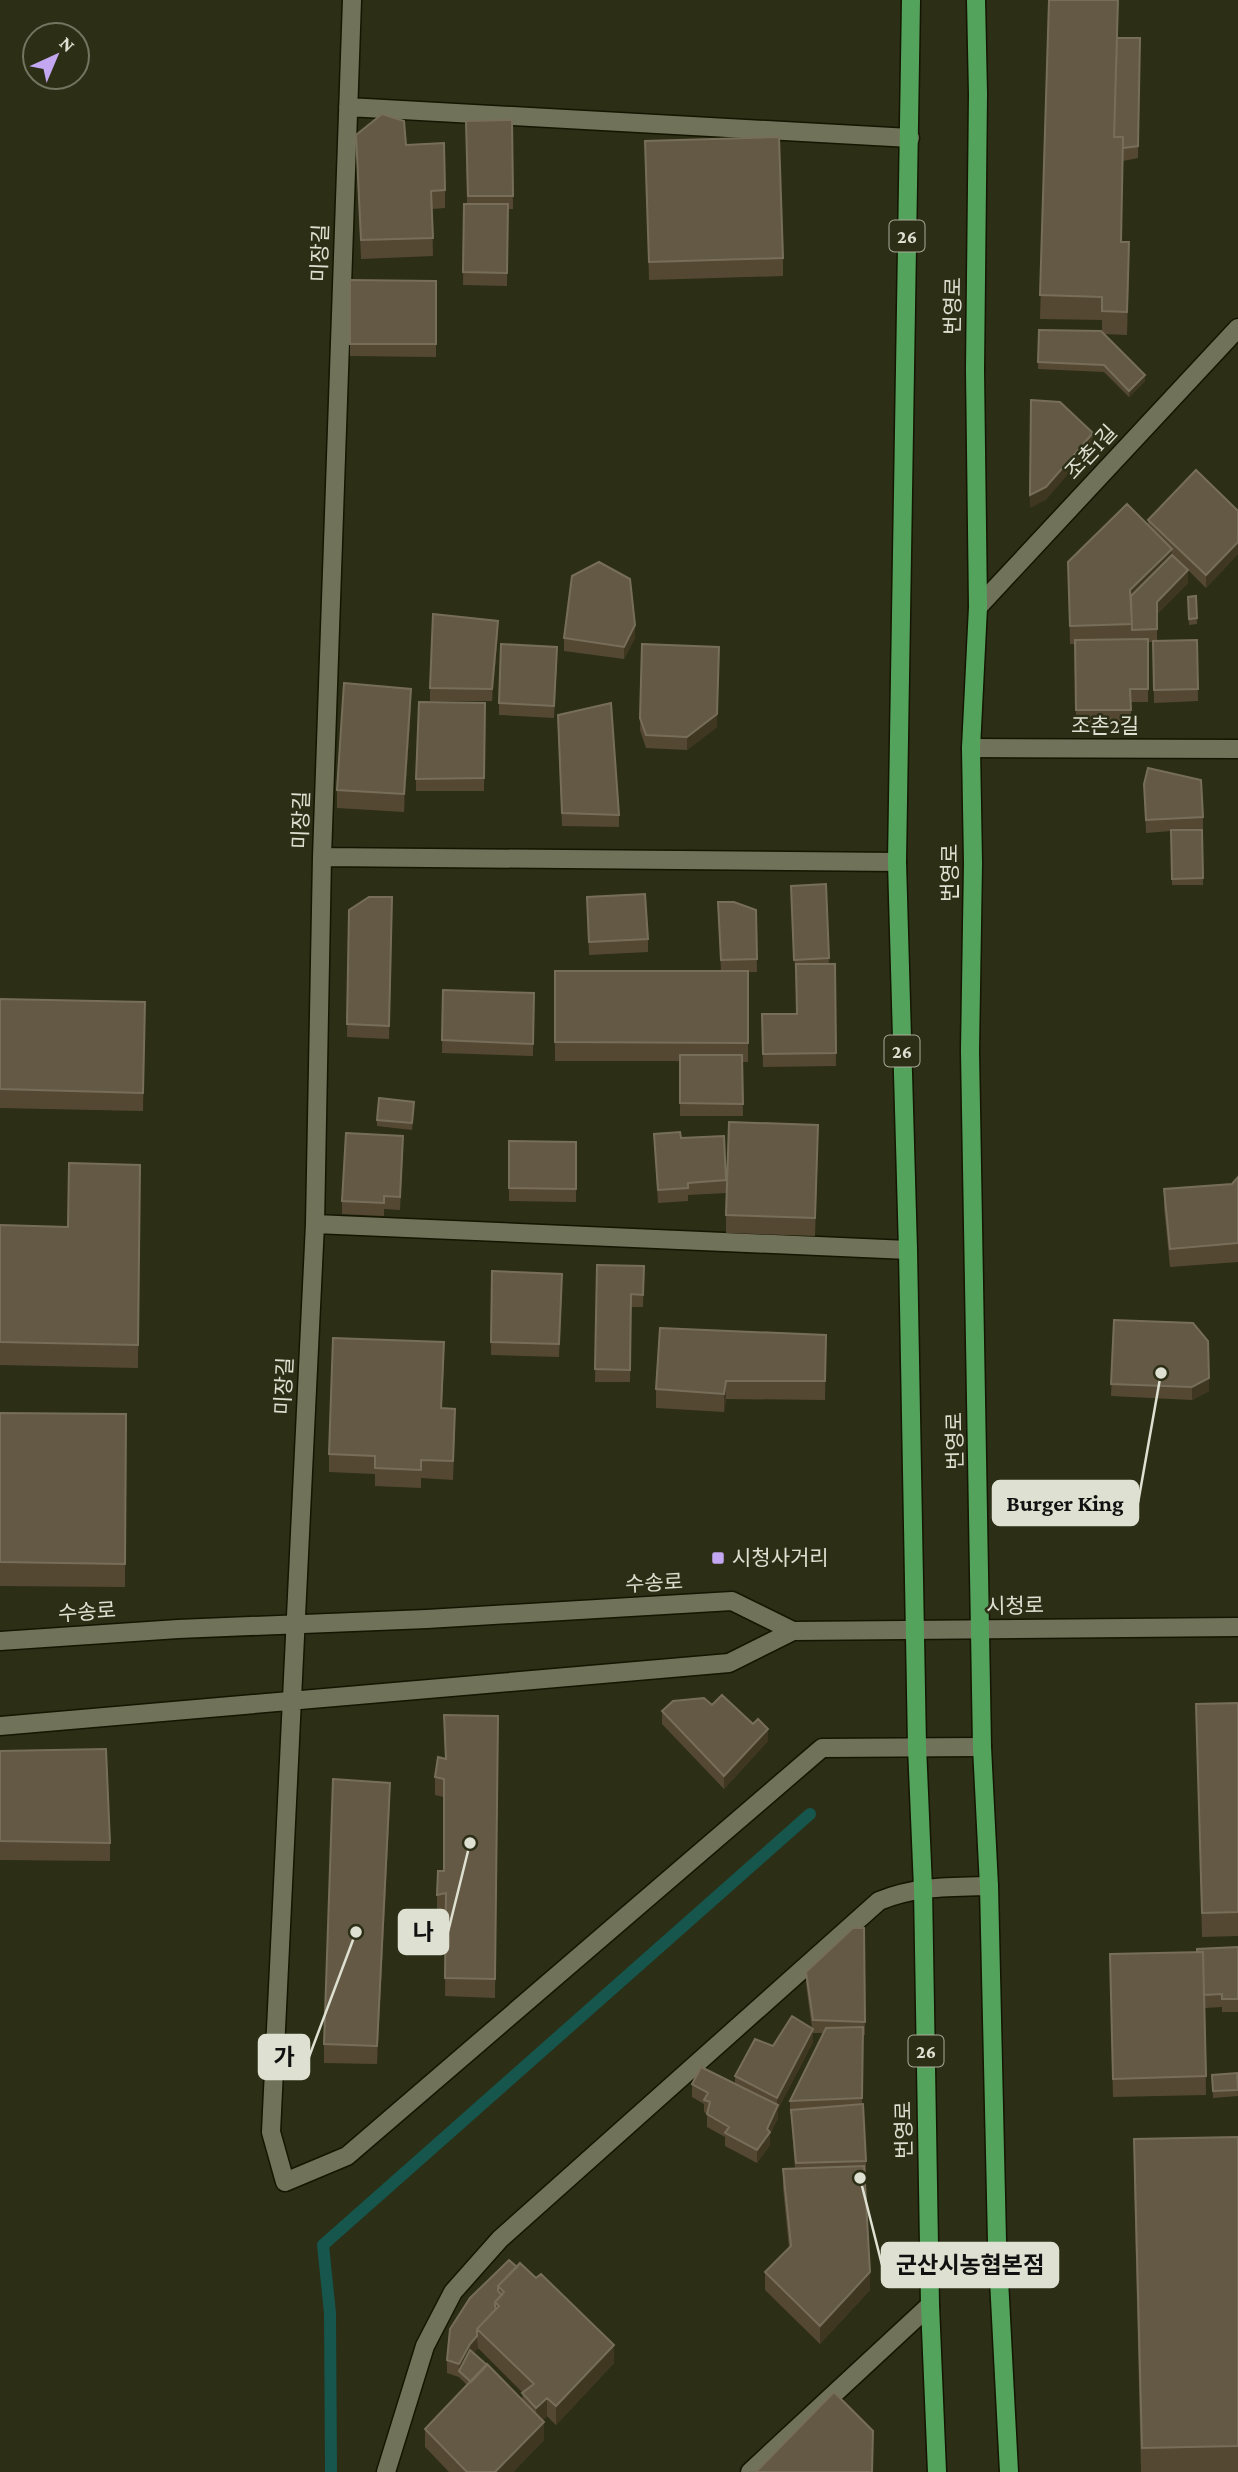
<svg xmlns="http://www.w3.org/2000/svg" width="1238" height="2472" viewBox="0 0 1238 2472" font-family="'Crimson Pro','Noto Sans KR',serif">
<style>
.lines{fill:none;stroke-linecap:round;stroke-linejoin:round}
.stream{stroke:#16564d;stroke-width:12}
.minor-casing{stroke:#141601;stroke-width:21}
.major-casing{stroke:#141601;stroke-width:21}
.minor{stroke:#707359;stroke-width:18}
.major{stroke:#54a35d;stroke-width:18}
.wall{fill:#554833;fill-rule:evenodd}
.shaded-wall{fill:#3f3720}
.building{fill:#645944;stroke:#776e5a;stroke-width:2}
.poi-dot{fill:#c4a7f1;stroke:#2c2e16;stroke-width:2.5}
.labels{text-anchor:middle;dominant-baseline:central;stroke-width:5;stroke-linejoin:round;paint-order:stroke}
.shield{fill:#2c2e16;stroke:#a9ab99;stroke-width:2}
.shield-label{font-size:19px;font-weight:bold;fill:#dee0d1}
.street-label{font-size:21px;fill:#dee0d1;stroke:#2c2e16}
.poi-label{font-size:21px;fill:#dee0d1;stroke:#2c2e16;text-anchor:start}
.leader{fill:none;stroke:#dee0d1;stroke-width:2.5}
.callout-dot{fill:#dee0d1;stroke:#2c2e16;stroke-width:2.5}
.callout{fill:#dee0d1;stroke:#dee0d1;stroke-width:2.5}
.callout-label{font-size:23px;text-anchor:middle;font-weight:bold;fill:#111}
</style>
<rect width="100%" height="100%" fill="#2c2e16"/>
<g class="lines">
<path class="stream" d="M331,2472L330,2313L323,2245L810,1814"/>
<defs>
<path id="minor" d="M352,0L322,857L315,1224L271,2132L285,2182L347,2156L822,1748L982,1747
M348,107L910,138
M978,607L1238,328
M971,748L1238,749
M322,857L897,862
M315,1224L908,1250
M793,1631L1238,1627
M0,1641L178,1629L427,1619L732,1601L793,1631L729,1663L0,1726
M386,2472L425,2346L453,2292L500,2239L879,1901C915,1886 950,1887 989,1886
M750,2472L930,2305"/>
<path id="major" d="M911,0L897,862L908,1250L917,1746L923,1888L930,2305L937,2472
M976,0L978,94L975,370L978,607L971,748L973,863L970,1051L982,1747L989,1886L997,2241L1009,2472"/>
</defs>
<use href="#minor" class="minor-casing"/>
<use href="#major" class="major-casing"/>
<use href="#minor" class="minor"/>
<use href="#major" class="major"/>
</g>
<path class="wall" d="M1049,0H1118L1117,38H1140L1138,158L1123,161L1121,242L1129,266L1127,335L1105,334L1145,381L1129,397L1104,372L1038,369L1039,330L1102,331V320L1040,319Z
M512,120L513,209H508L507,286L463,285L464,204H467L466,121Z
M356,135L406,145L445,190V208L432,209L433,256L361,259Z
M645,141L783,258V276L649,280Z
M350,280L436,281V357L350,356Z
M1238,511V554L1206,588L1188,570V583L1157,614V641L1197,640L1198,701L1154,703L1153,642H1148V702H1131V722L1076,723L1075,644H1070L1068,562L1148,525V520Z
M1196,596L1197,624L1189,625L1188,597Z
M498,633L492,701H430V688Z
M564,638H635L624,659L564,651Z
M642,644L717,727L687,750L646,748L640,730Z
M557,659L554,718L499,715V703Z
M485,703L484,791H416V779Z
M411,707L404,812L337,808V790Z
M558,727L619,815V827L562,826Z
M1144,784L1203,817V829L1199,830H1202L1203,885H1172L1171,831L1146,833Z
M826,884L829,964H835L836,1066L763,1067L762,1014H797L791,886Z
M392,897L389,1039L347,1037L349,910Z
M587,897L648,939V952L589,955Z
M718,902L756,910L757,972H748V1062H742L743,1116H680V1061H555V971H721Z
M443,990L534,993L533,1056L442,1053Z
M0,999L145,1002L143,1111L0,1108Z
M414,1109L412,1130L377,1126V1120Z
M654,1134L681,1138L726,1180V1193L688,1195V1201L658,1203Z
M509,1141L576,1142V1202L509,1201Z
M818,1144L815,1236L726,1233V1215Z
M403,1149L400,1210L384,1209V1216L342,1214V1201Z
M140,1165L138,1368L0,1365V1225L68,1227Z
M1238,1177V1262L1170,1267L1164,1207V1189L1232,1184Z
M597,1265L644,1266L643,1307H631L630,1382H595Z
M492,1271L562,1286L559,1357L491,1355Z
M1114,1320L1209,1391L1192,1400L1111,1396Z
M826,1353L825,1400L726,1399L724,1412L656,1408V1389Z
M444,1361L442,1408L455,1427L453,1480L421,1478V1488L375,1486V1474L329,1472V1454Z
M0,1413L126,1414L125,1587L0,1586Z
M1238,1703V1936L1202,1937L1196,1704Z
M662,1711L768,1741L724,1789L662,1724Z
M444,1715L498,1716L495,1998L445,1996L446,1912L437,1913V1895L444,1871V1797L435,1795V1777L445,1758Z
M0,1751L110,1843V1861L0,1860Z
M390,1802L377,2064L324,2063V2044Z
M864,1928L865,2035H863L862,2104L866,2161V2173H865L870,2290L820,2344L765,2290V2272L789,2248L783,2188V2169H795L791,2114H790V2101L824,2033H813V2042L778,2109V2118L770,2134V2145L757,2163L725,2146V2137L707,2127V2114L704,2112V2104L692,2097V2084H735V2076L773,2046L812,2029L806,1984V1972Z
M1238,1947V2012H1222V2007L1205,2008L1206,2095L1113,2097L1110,1973L1197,1952Z
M1237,2073L1238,2096L1213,2098L1212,2075Z
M1238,2137V2472H1141L1134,2180V2139Z
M509,2260L614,2363L556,2425L547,2416L543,2420L544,2440L513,2472H449L425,2447V2429L467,2385L459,2377L447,2373V2360ZM478,2348L523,2393L522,2400L473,2353Z"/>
<path class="shaded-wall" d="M1129,242V266L1127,335V312Z
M1145,375V381L1129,397V391Z
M1093,433V445L1046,500L1030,508V495Z
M1238,542V554L1206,588V575Z
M1172,549V567L1131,608L1130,590Z
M1188,570V583L1157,614V602Z
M498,621V633L492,701V689Z
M635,625V638L624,659V647Z
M719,647L717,727L687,750V737Z
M411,689V707L404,812V794Z
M818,1125V1144L815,1236V1218Z
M1209,1378V1391L1192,1400V1387Z
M726,1381V1399L724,1412V1394Z
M768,1729V1741L724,1789V1776Z
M390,1783V1802L377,2064V2046Z
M813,2029V2042L778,2109V2118L770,2134V2145L757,2163V2150L777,2106V2098Z
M870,2272V2290L820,2344V2326Z
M477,2336L478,2348L459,2371V2377V2364L470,2344Z
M614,2345V2363L556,2425V2406Z
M547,2398V2416L536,2426V2408Z
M544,2422V2440L513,2472H495Z"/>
<path class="building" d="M1049,0H1118L1114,137H1123L1121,242H1129L1127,312L1102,311V297L1040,295Z
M1117,38H1140L1138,146L1123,148V137H1114Z
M382,114L404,121L406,145L444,143L445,190L431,191L433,238L361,240L356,135Z
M512,120L513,196H468L466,121Z
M779,137L783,258L649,262L645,141Z
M464,204H508L507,273L463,272Z
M350,280L436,281V344H350Z
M1039,330L1101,331L1145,375L1129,391L1104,365L1038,362Z
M1031,400L1060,402L1093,433L1046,487L1030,495Z
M1196,470L1238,511V542L1206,575L1148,520Z
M1127,504L1172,549L1130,590L1132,624L1070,626L1068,562Z
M1172,555L1188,570L1157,602V629L1132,630L1131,596Z
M599,562L630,579L635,625L624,647L564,638L572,576Z
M1196,596L1197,618L1189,619L1188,597Z
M433,614L498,621L492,689L430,688Z
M1148,639V689H1130L1131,710H1076L1075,640Z
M1197,640L1198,689L1154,690L1153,641Z
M501,644L557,647L554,706L499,703Z
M642,644L719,647L717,714L687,737L646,735L640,718Z
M344,683L411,689L404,794L337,790Z
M419,702L485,703L484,778L416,779Z
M611,703L619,815L562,813L558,715Z
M1148,768L1201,780L1203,817L1146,820L1144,784Z
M1171,830H1202L1203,878L1172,879Z
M826,884L829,958L794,960L791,886Z
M645,894L648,939L589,942L587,897Z
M369,897H392L389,1026L347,1024L349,910Z
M718,902H734L756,910L757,959L721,960Z
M796,964H835L836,1053L763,1054L762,1014H797Z
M555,971H748V1043L555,1042Z
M443,990L534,993L533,1044L442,1040Z
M0,999L145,1002L143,1093L0,1089Z
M680,1055H742L743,1104L680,1103Z
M379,1098L414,1102L412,1123L377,1120Z
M729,1122L818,1125L815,1218L726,1215Z
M680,1132L681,1138L724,1136L726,1180L688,1183V1188L658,1190L654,1134Z
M346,1133L403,1136L400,1197L384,1196V1203L342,1201Z
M509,1141L576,1142V1189L509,1188Z
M69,1163L140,1165L138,1345L0,1342V1225L68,1227Z
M1238,1177V1243L1170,1249L1164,1189L1232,1184Z
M597,1265L644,1266L643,1295L631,1294L630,1370L595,1369Z
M492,1271L562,1274L559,1344L491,1342Z
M1114,1320L1193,1323L1208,1341L1209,1378L1192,1387L1111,1384Z
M660,1328L826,1335L825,1381H726L724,1394L656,1389Z
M333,1338L444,1342L441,1408L455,1409L453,1461L421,1460V1470L375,1468V1456L329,1454Z
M0,1413L126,1414L125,1564L0,1562Z
M722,1695L753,1724L758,1719L768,1729L724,1776L662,1711L673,1701L704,1698L712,1705Z
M1238,1703V1912L1202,1913L1196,1704Z
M444,1715L498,1716L495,1979L445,1978L446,1893L437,1895L438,1871H444V1779L435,1777L438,1757L446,1759Z
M106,1749L110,1843L0,1841V1751Z
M333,1779L390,1783L377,2046L324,2044Z
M853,1928H864L865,2022L813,2020L806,1972Z
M1238,1947V1999H1222V1994L1204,1995L1203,1952H1197V1949Z
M1203,1952L1206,2076L1113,2079L1110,1954Z
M792,2016L813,2029L777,2098L735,2076L755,2039L773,2046Z
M863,2027L862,2098L790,2101L826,2028Z
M701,2067L778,2105L767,2129L770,2132L757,2150L725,2133L729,2127L707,2114L710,2102L704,2100L708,2093L692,2084Z
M1237,2073L1238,2090L1213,2091L1212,2075Z
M863,2104L866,2161L796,2163L791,2110Z
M1238,2137V2446L1142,2448L1134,2139Z
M864,2166L870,2272L820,2326L765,2272L791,2246L783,2169Z
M509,2260L517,2267L498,2286V2291L502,2295L495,2302V2307L496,2309L477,2329V2336L470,2344L459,2364L447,2360L450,2329L470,2298Z
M520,2263L536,2278L541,2274L614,2345L556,2406L547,2398L536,2408L522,2393L534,2384L477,2329L499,2306L495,2302L504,2292L498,2286Z
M470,2350L487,2365L471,2382L459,2371Z
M487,2364L544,2422L495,2472H467L425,2429Z
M834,2392L873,2431L872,2472H756Z"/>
<rect class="poi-dot" x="711" y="1551" width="14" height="14" rx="3.5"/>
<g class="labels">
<g class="shield">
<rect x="889.5" y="220.5" width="35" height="31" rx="5"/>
<rect x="884.5" y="1035.5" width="35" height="31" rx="5"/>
<rect x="908.5" y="2035.5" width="35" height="31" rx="5"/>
</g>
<g class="shield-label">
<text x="907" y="236">26</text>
<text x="902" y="1051">26</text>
<text x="926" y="2051">26</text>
</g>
<g class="street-label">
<text transform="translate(320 253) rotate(-88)">미장길</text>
<text transform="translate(953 306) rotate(-89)">번영로</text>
<text transform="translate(1091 452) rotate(-47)">조촌1길</text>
<text x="1105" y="726">조촌2길</text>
<text transform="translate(301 820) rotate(-88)">미장길</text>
<text transform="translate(950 873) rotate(-90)">번영로</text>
<text transform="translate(284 1386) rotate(-87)">미장길</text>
<text transform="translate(955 1441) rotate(-91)">번영로</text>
<text transform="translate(654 1583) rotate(-3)">수송로</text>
<text transform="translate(1015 1606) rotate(-1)">시청로</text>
<text transform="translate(87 1612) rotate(-4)">수송로</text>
<text transform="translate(904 2130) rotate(-91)">번영로</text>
</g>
<g class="poi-label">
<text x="732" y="1558">시청사거리</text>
</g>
</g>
<path class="leader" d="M1161 1373L1138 1503M470 1843L448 1932M356 1932L309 2057M860 2178L882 2265"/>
<g class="callout-dot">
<circle cx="1161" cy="1373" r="7"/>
<circle cx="470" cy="1843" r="7"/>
<circle cx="356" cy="1932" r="7"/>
<circle cx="860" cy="2178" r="7"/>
</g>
<g class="callout">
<rect x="993" y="1481" width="145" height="44" rx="7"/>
<rect x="399" y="1910" width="49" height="44" rx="7"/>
<rect x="259" y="2035" width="50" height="44" rx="7"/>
<rect x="882" y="2243" width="176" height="44" rx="7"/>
</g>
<g class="callout-label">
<text x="1065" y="1511">Burger King</text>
<text x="423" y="1940">나</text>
<text x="284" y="2065">가</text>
<text x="970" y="2273">군산시농협본점</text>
</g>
<g transform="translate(56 56) rotate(44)"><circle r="33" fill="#2c2e16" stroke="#737561" stroke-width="2"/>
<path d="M0-5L12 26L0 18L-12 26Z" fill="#c4a7f1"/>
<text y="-10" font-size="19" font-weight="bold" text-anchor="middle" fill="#dee0d1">N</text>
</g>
</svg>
